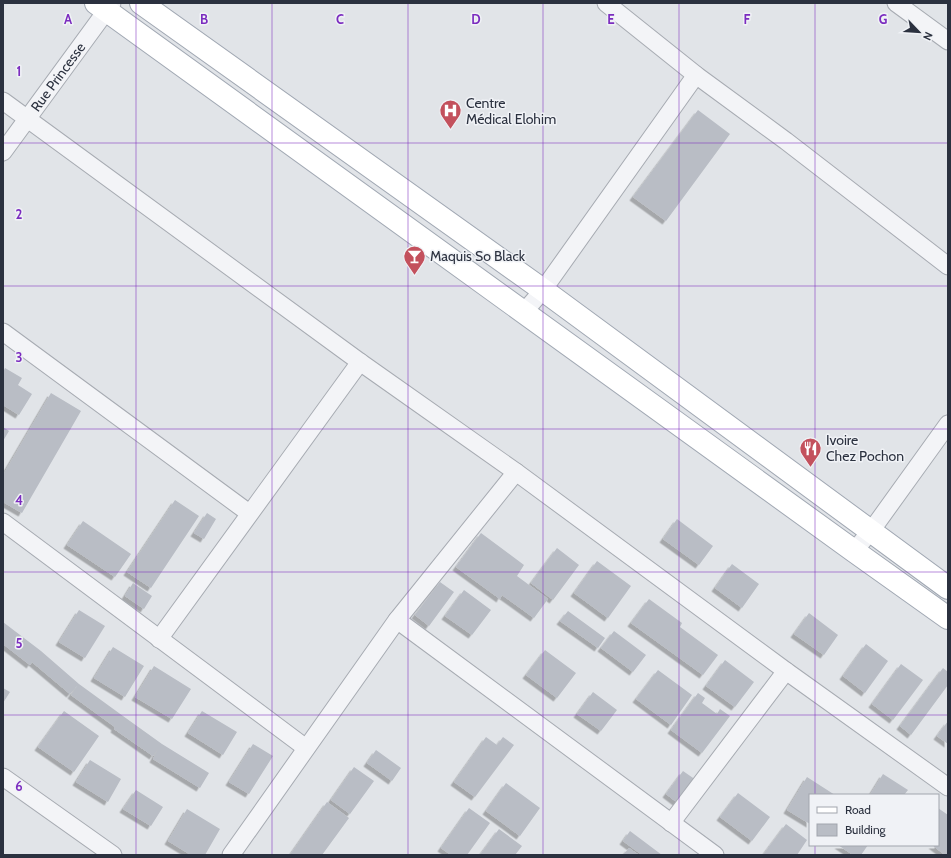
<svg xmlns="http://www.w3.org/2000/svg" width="951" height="858" viewBox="0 0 951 858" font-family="Cabin,sans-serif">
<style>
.building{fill:#b9bdc5;filter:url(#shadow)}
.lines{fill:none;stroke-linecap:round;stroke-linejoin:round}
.minor-casing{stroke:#a7abb2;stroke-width:19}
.major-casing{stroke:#a1a8b3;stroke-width:24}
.minor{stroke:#f3f4f7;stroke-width:17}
.major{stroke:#fff;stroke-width:22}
.grid{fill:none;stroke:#7b2cbf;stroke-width:1;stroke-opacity:0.55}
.labels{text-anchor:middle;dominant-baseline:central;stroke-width:3;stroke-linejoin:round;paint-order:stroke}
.street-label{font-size:14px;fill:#2b313f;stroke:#f0f2f6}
.poi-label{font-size:14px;fill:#2b313f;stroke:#f0f2f6;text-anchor:start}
.grid-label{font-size:13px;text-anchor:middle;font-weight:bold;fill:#7b2cbf;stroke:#f0f2f6;stroke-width:3;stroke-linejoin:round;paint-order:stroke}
</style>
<defs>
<filter id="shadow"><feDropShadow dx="-3.5" dy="3.5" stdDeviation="0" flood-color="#0004"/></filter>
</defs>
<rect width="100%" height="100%" fill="#e1e4e8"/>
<path class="building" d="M698,110L730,134L666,221L633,197Z
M5,368L22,378L18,385L32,394L19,415L3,405V372Z
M51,393L81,411L22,513L3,502V475Z
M3,427L9,431L3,441Z
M175,500L199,516L151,588L127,572Z
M207,513L216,519L204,539L194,533Z
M677,519L713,546L699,565L663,539Z
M83,521L131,554L115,577L67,545Z
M481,533L524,565L517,576L548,599L534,618L502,595L500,599L456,567Z
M557,548L579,565L553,600L531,583Z
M597,561L631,586L608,618L574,593Z
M732,564L759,584L742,608L715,588Z
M440,582L454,592L429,626L415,615Z
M133,583L152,596L144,609L125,596Z
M464,590L491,610L472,635L445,616Z
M649,599L682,623L680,627L718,655L703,675L631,623Z
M79,610L105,626L85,658L59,642Z
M568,611L605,638L598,648L560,621Z
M809,613L838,635L824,655L794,634Z
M3,622L41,651L79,684L123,716L162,744L209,773L200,788L153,759L158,749L153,756L114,729L115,727L71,695L77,686L70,694L32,662L30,665L3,644Z
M614,631L646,655L633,672L601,648Z
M866,644L888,661L865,693L843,676Z
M113,647L144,666L125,697L94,678Z
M545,650L576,673L557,698L526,675Z
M725,660L754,682L735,707L706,686Z
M901,664L923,680L893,720L872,704Z
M154,666L191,689L172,719L135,697Z
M943,668L948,672V685L911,735L900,726Z
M658,670L692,695L671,725L636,699Z
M3,688L10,692L3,703Z
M593,692L617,710L601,731L577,714Z
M698,693L705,698L702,703L717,714L720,709L730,716L702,753L671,730Z
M64,711L99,736L74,772L38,747Z
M202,711L237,732L223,755L188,733Z
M948,721V744L937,736Z
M486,737L497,745L503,737L514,745L475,797L454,782Z
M253,744L273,756L249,794L229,782Z
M376,750L401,768L392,781L367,763Z
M90,760L121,779L108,802L76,782Z
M354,767L374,781L350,814L331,800Z
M683,771L696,780L679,804L666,794Z
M883,774L908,790L904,795H870Z
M807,777L835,795H810V824L787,810Z
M506,783L540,808L520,836L486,811Z
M136,790L163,807L151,826L123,809Z
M738,793L770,817L752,841L720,817Z
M327,802L349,818L322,855H290Z
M469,808L490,823L467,855H451L441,848Z
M938,808L948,815V855H945L932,845H938Z
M187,809L220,829L205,855H191L168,841Z
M786,824L807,840L797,855H763Z
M499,829L522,846L515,855H480Z
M630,831L662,855H642L623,841Z
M838,845H868L861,855H853Z
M629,848L639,855H623Z"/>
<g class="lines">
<defs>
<g id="minor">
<path d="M606,3L696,75L786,141L948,266"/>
<path d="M896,3L948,41"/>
<path d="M3,101L360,362L516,472L786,671L948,787"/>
<path id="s1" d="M3,152L112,3"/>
<path d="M524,312L543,290L696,75"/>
<path d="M3,332L249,513"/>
<path d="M3,522L306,748"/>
<path d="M854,551L871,531L948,424"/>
<path d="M397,620L715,855"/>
<path d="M159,639L360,362"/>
<path d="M3,777L113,855"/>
<path d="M671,823L786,671"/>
<path d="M231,855L397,620L516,472"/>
</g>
<path id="major" d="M96,3L854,551L948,618
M141,3L543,290L948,588"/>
</defs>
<use href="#minor" class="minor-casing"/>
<use href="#major" class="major-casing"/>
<use href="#minor" class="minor"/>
<use href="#major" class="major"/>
</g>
<path class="grid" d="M136,3V855M272,3V855M408,3V855M543,3V855M679,3V855M815,3V795M3,143H948M3,286H948M3,429H948M3,572H948M3,715H948M815,845V855"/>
<defs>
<symbol id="hospital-pin" viewBox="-11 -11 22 30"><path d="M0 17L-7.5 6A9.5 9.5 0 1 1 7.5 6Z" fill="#c3515d" stroke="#f0f2f6"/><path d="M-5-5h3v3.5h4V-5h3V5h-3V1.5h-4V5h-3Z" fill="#fff"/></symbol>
<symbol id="bar-pin" viewBox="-11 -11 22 30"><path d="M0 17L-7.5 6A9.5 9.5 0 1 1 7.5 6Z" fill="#c3515d" stroke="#f0f2f6"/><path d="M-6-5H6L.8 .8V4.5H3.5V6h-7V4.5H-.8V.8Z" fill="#fff"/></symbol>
<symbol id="restaurant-pin" viewBox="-11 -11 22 30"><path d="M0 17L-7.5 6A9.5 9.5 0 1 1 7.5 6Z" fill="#c3515d" stroke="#f0f2f6"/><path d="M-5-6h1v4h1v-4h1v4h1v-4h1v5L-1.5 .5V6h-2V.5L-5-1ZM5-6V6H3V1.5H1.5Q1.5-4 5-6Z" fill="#fff"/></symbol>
</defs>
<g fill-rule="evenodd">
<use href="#hospital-pin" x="438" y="98" width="25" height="34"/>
<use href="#bar-pin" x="402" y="244" width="25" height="34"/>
<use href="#restaurant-pin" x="798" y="436" width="25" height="34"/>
</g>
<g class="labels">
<g class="street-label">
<text stroke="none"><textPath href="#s1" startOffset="93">Rue Princesse</textPath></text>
</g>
<g class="poi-label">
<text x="466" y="103">Centre<tspan x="466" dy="16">Médical Elohim</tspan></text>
<text x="430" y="256">Maquis So Black</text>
<text x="826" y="440">Ivoire<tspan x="826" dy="16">Chez Pochon</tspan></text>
</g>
</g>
<g class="grid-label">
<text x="68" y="24">A</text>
<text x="204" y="24">B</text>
<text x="340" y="24">C</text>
<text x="476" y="24">D</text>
<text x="611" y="24">E</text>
<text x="747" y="24">F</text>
<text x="883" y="24">G</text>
<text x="19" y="76">1</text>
<text x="19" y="219">2</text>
<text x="19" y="362">3</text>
<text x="19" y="505">4</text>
<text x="19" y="648">5</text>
<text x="19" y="791">6</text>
</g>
<rect width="951" height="858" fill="none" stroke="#2b313f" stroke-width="8"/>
<rect x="809" y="794" width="130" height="52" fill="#f0f2f6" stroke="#a1a5ad"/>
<rect x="817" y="807" width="20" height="6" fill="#ffffff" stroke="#a1a5ad"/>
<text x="845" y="814" font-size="12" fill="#2b313f">Road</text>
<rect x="817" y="824" width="20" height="12" fill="#b9bdc5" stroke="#a1a5ad"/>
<text x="845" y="834" font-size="12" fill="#2b313f">Building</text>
<g transform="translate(919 32) rotate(115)" stroke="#f0f2f6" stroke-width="3" paint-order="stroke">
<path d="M0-3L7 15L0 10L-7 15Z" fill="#2b313f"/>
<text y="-6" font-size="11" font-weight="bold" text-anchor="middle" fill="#2b313f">N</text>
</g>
</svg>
